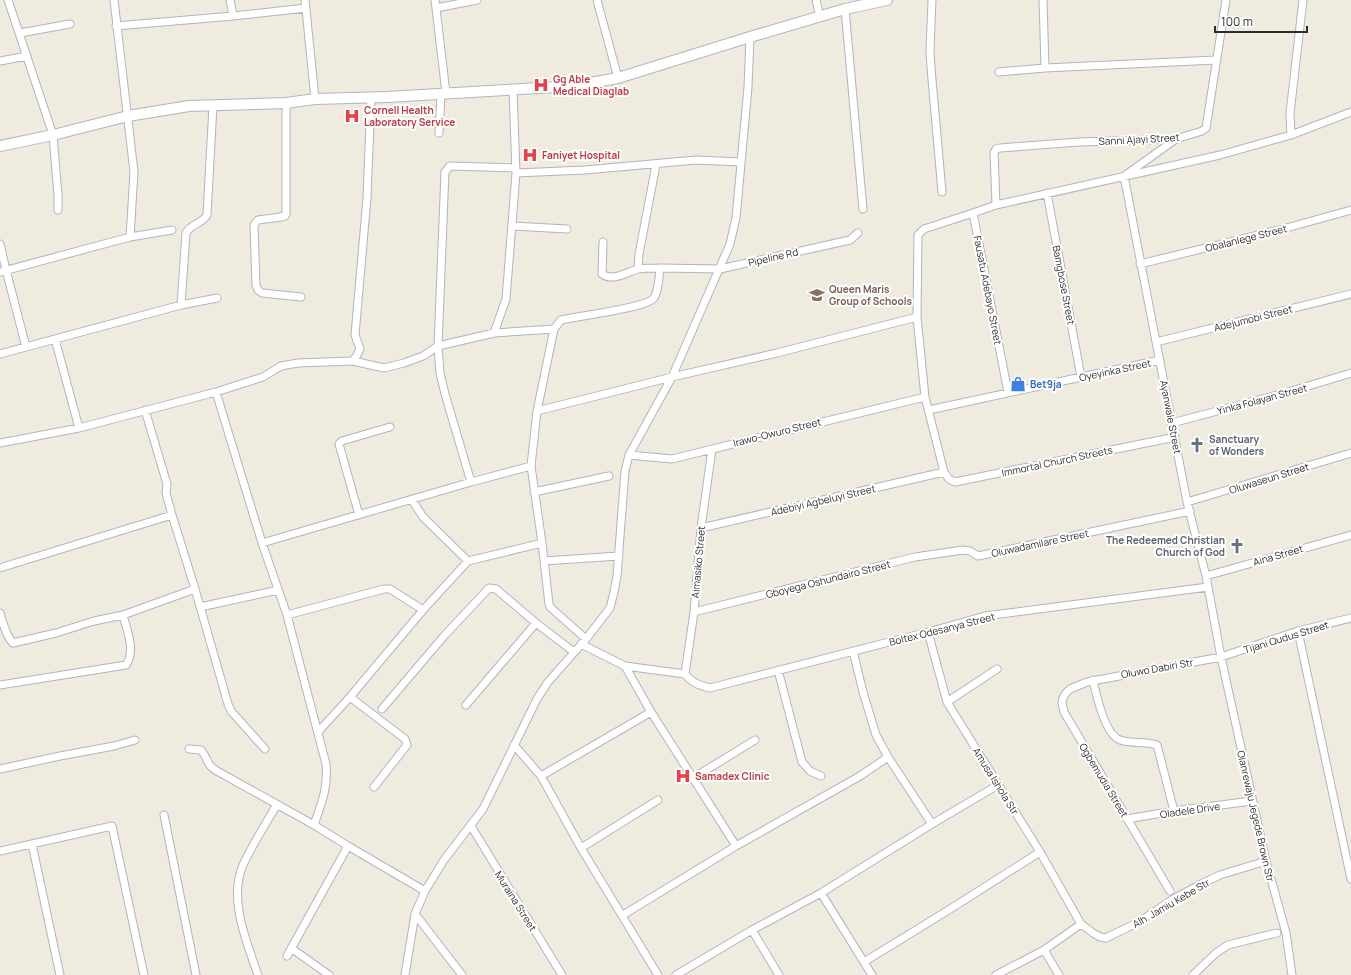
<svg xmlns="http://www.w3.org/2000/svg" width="1351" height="975" viewBox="0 0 1351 975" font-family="Manrope,sans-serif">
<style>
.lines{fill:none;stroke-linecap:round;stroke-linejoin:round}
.street-casing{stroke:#b3b3c1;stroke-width:9}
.secondary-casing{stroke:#b3b3c1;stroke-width:12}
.street{stroke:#fff;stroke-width:7}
.secondary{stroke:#fff;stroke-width:10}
.labels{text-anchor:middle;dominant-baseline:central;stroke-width:4;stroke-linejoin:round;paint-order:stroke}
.health-label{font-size:10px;font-weight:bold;fill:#be3a42;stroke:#fff;text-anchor:start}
.street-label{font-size:10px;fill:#2d2d2d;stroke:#fff}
.education-label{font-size:10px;font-weight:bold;fill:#785e54;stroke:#fff;text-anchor:start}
.shop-label{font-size:10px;font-weight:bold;fill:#366cbe;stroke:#fff;text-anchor:start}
.worship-label{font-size:10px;font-weight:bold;fill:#5b616d;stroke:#fff;text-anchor:start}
</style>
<rect width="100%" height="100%" fill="#efecdf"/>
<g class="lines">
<defs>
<path id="street" d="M8,0L53,135L58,195V210
M114,0L134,172L130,237
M230,0L233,16
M305,0L315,99
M435,0L446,93
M597,0L618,78
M816,0L820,17
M932,0L930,50L931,68L942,192
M1043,0L1045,68
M436,8L477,0
M845,9L863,209
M116,26L233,16L306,8
M20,33L70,24
M0,61L27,56
M999,72L1045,68L1216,60
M286,103V214L285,216L281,217L258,220L254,225L256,285L258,290L262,293L301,297
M439,133L441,94
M1291,135L1290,113L1303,0
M516,173L585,170L696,160L741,162
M1127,174L1176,139
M1124,176L1187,502L1206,576L1221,657L1266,861L1286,933L1292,975
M1047,193L1081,377
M996,205L994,153L996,149L1000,148L1079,142L1176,139L1202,131L1206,128L1226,0
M973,213L924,229L918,235L917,317L925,397L944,472L949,479L955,482L1175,437
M512,226L567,229
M603,242L602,274C613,282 627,272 638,269C645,268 653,268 660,268
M0,244L6,270L26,347
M1140,264L1279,230L1351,210
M638,269L639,254L656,165
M0,272L130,237L172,230
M181,305L186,233C190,224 202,224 207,215L213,106
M554,329L537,411L531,466L542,543L549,604L550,607L586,639
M494,333L506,299L516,173L513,90
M55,339L79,428
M1156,342L1351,294
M0,354L181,305L217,298
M353,361L357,355L360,349L355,335L367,198L371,98
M216,392L262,543L287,615L326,764C328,789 322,801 314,825
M1008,392L973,213L996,205L1220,155L1291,135L1351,112
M145,410L167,484L166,493L172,515L195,589L228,704L231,711L265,749
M929,410L1160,360
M537,411L672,377L777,353L917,317
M1172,423L1285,393L1351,373
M0,443L79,428L216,392L263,377L281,366L298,363L353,361L384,368L404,363L423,356L438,346L494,333L554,329L561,320C577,316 647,308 654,298C659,290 659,277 660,268L720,269L850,240L858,233
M629,455L672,459L925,397
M471,482L445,394L440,373L438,346L445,172L450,166L516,168
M534,492L609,476
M412,500L423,517L468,561L542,543
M1187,502L1351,453
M359,515L339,444L342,441L390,427
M701,528L944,472
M262,543L471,482L531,466
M544,561L619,556
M0,568L172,515
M1206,576L1351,535
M200,607L278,590
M694,612L915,557L963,550L970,551L978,556L1190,511
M0,613C3,623 6,636 13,643L56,633L94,621L123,615L195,589
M287,615L384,589H390L423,610
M1298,631L1351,879
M928,632L947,702L1040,852L1081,924L1093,933L1100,937L1106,938L1112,935L1139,922L1175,898L1203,883L1220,875L1266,861
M581,644L625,666L651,712L693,778L736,846
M853,651L863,692L876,735L888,757
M625,666L685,674
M778,670L802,762L810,771L821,776
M685,674C692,683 699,685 710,688L928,632L985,616L1208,587
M685,674L694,612L701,528L712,449
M1093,680C1096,694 1105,735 1120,740C1131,744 1144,741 1157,745L1174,811
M0,685L126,665C136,651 127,631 123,615
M350,697L405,739L407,745L374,787
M947,702L997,669
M466,705L536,623
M382,709L444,636L489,588L496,589L536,623L574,652
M318,732L350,697L423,610L468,561
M514,745L541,776L581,848L658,975
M189,749L201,750C209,759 205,764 217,771L314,825L348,846L425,891
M0,769L60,756L114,746L135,740
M541,776L651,712
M693,778L755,740
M164,815L196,975
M1127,819L1174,811L1252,801
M932,824L998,785
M471,826L562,975
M32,844L60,975
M581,848L658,800
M0,851L112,826L144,975
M1170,891L1064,712L1062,703L1063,698L1065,694L1070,689L1087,682L1221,657L1298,631L1351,618
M415,914L462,975
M623,915L736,846L860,776L888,757L932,824L821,893
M291,948L329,975
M1044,950L1059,975
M287,956L348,846
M864,962L955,906L1040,852
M258,975C247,943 228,899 243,865C252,845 266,824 277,804
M405,975L415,914L425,891L444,860L483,809L537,699L548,682L586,639L610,608L614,592L617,576L625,471L629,455L672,377L730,244L736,218L748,87L750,37
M676,975L752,930
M779,975L752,930L821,893L872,975
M996,975L1044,950L1081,924
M1193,975L1216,953L1228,945L1277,933"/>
<path id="secondary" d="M0,146L53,135L128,116L189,106L286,103L315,99L387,97L573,86L618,78L750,37L845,9L887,0"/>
</defs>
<use href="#street" class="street-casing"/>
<use href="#secondary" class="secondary-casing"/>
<use href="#street" class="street"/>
<use href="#secondary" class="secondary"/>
</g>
<defs>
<symbol id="hospital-bare" viewBox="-9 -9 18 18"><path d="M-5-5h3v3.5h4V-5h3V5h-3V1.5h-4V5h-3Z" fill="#e0444e" stroke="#fff" stroke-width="2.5" paint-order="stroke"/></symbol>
<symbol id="school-bare" viewBox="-9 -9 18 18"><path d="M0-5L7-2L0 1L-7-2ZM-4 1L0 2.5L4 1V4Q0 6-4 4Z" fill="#8d6e63" stroke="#fff" stroke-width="2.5" paint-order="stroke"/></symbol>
<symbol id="shop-bare" viewBox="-9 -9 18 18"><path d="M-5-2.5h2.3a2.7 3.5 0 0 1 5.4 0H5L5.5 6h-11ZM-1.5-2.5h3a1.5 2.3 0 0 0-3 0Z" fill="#3f7fe0" stroke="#fff" stroke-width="2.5" paint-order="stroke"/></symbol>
<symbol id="church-bare" viewBox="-9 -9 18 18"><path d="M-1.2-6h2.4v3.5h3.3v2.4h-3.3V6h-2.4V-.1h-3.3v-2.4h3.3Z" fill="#6b7280" stroke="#fff" stroke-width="2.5" paint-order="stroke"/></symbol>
</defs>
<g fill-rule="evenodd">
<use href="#hospital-bare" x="530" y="74" width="22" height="22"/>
<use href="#hospital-bare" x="341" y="105" width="22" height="22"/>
<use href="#hospital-bare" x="519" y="144" width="22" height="22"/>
<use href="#school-bare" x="806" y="284" width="22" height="22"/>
<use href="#shop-bare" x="1007" y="373" width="22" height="22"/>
<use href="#church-bare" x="1186" y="434" width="22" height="22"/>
<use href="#church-bare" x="1226" y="535" width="22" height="22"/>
<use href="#hospital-bare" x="672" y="765" width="22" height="22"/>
</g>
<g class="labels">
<g class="health-label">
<text x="553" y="79">Gg Able<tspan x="553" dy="12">Medical Diaglab</tspan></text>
<text x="364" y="110">Cornell Health<tspan x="364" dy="12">Laboratory Service</tspan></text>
<text x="542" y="155">Faniyet Hospital</text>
<text x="695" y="776">Samadex Clinic</text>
</g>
<g class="street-label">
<text transform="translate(1139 139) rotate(-3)">Sanni Ajayi Street</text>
<text transform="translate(1246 238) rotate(-14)">Obalanlege Street</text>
<text transform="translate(773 257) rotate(-13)">Pipeline Rd</text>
<text transform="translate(1064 285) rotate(79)">Bamgbose Street</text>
<text transform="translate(988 290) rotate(79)">Fausatu Adebayo Street</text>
<text transform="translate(1253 318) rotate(-14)">Adejumobi Street</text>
<text transform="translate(1115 370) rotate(-12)">Oyeyinka Street</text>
<text transform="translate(1262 399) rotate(-15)">Yinka Folayan Street</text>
<text transform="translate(1171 417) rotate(79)">Ayanwale Street</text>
<text transform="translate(777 432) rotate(-14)">Irawo-Owuro Street</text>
<text transform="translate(1057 461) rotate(-12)">Immortal Church Streets</text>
<text transform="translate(1269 478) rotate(-17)">Oluwaseun Street</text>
<text transform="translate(823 500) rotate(-13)">Adebiyi Agbeluyi Street</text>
<text transform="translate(1040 543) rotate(-12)">Oluwadamilare Street</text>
<text transform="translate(1278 555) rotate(-16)">Aina Street</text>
<text transform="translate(698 562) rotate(-85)">Aimasiko Street</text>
<text transform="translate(828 579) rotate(-14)">Gboyega Oshundairo Street</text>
<text transform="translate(942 629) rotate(-14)">Boltex Odesanya Street</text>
<text transform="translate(1286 637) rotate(-17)">Tijani Qudus Street</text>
<text transform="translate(1157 668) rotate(-10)">Oluwo Dabiri Str</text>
<text transform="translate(1104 780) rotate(59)">Ogbemudia Street</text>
<text transform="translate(996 781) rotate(58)">Amusa Ishola Str</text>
<text transform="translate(1190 810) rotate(-8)">Oladele Drive</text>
<text transform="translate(1256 816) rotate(77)">Olanrewaju Jegede Brown Str</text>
<text transform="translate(516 901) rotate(58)">Muraina Street</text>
<text transform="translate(1171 903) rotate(-30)">Alh. Jamiu Kebe Str</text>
</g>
<g class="education-label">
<text x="829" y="289">Queen Maris<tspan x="829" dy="12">Group of Schools</tspan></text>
</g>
<g class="shop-label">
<text x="1030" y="384">Bet9ja</text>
</g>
<g class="worship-label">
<text x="1209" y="439">Sanctuary<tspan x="1209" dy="12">of Wonders</tspan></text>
<text x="1225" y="540" text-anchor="end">The Redeemed Christian<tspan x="1225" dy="12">Church of God</tspan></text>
</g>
</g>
<path d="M1215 26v6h92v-6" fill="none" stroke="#2d2d2d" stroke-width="2"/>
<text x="1221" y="26" font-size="12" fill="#2d2d2d" stroke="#ffffff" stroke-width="3" paint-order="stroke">100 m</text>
</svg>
